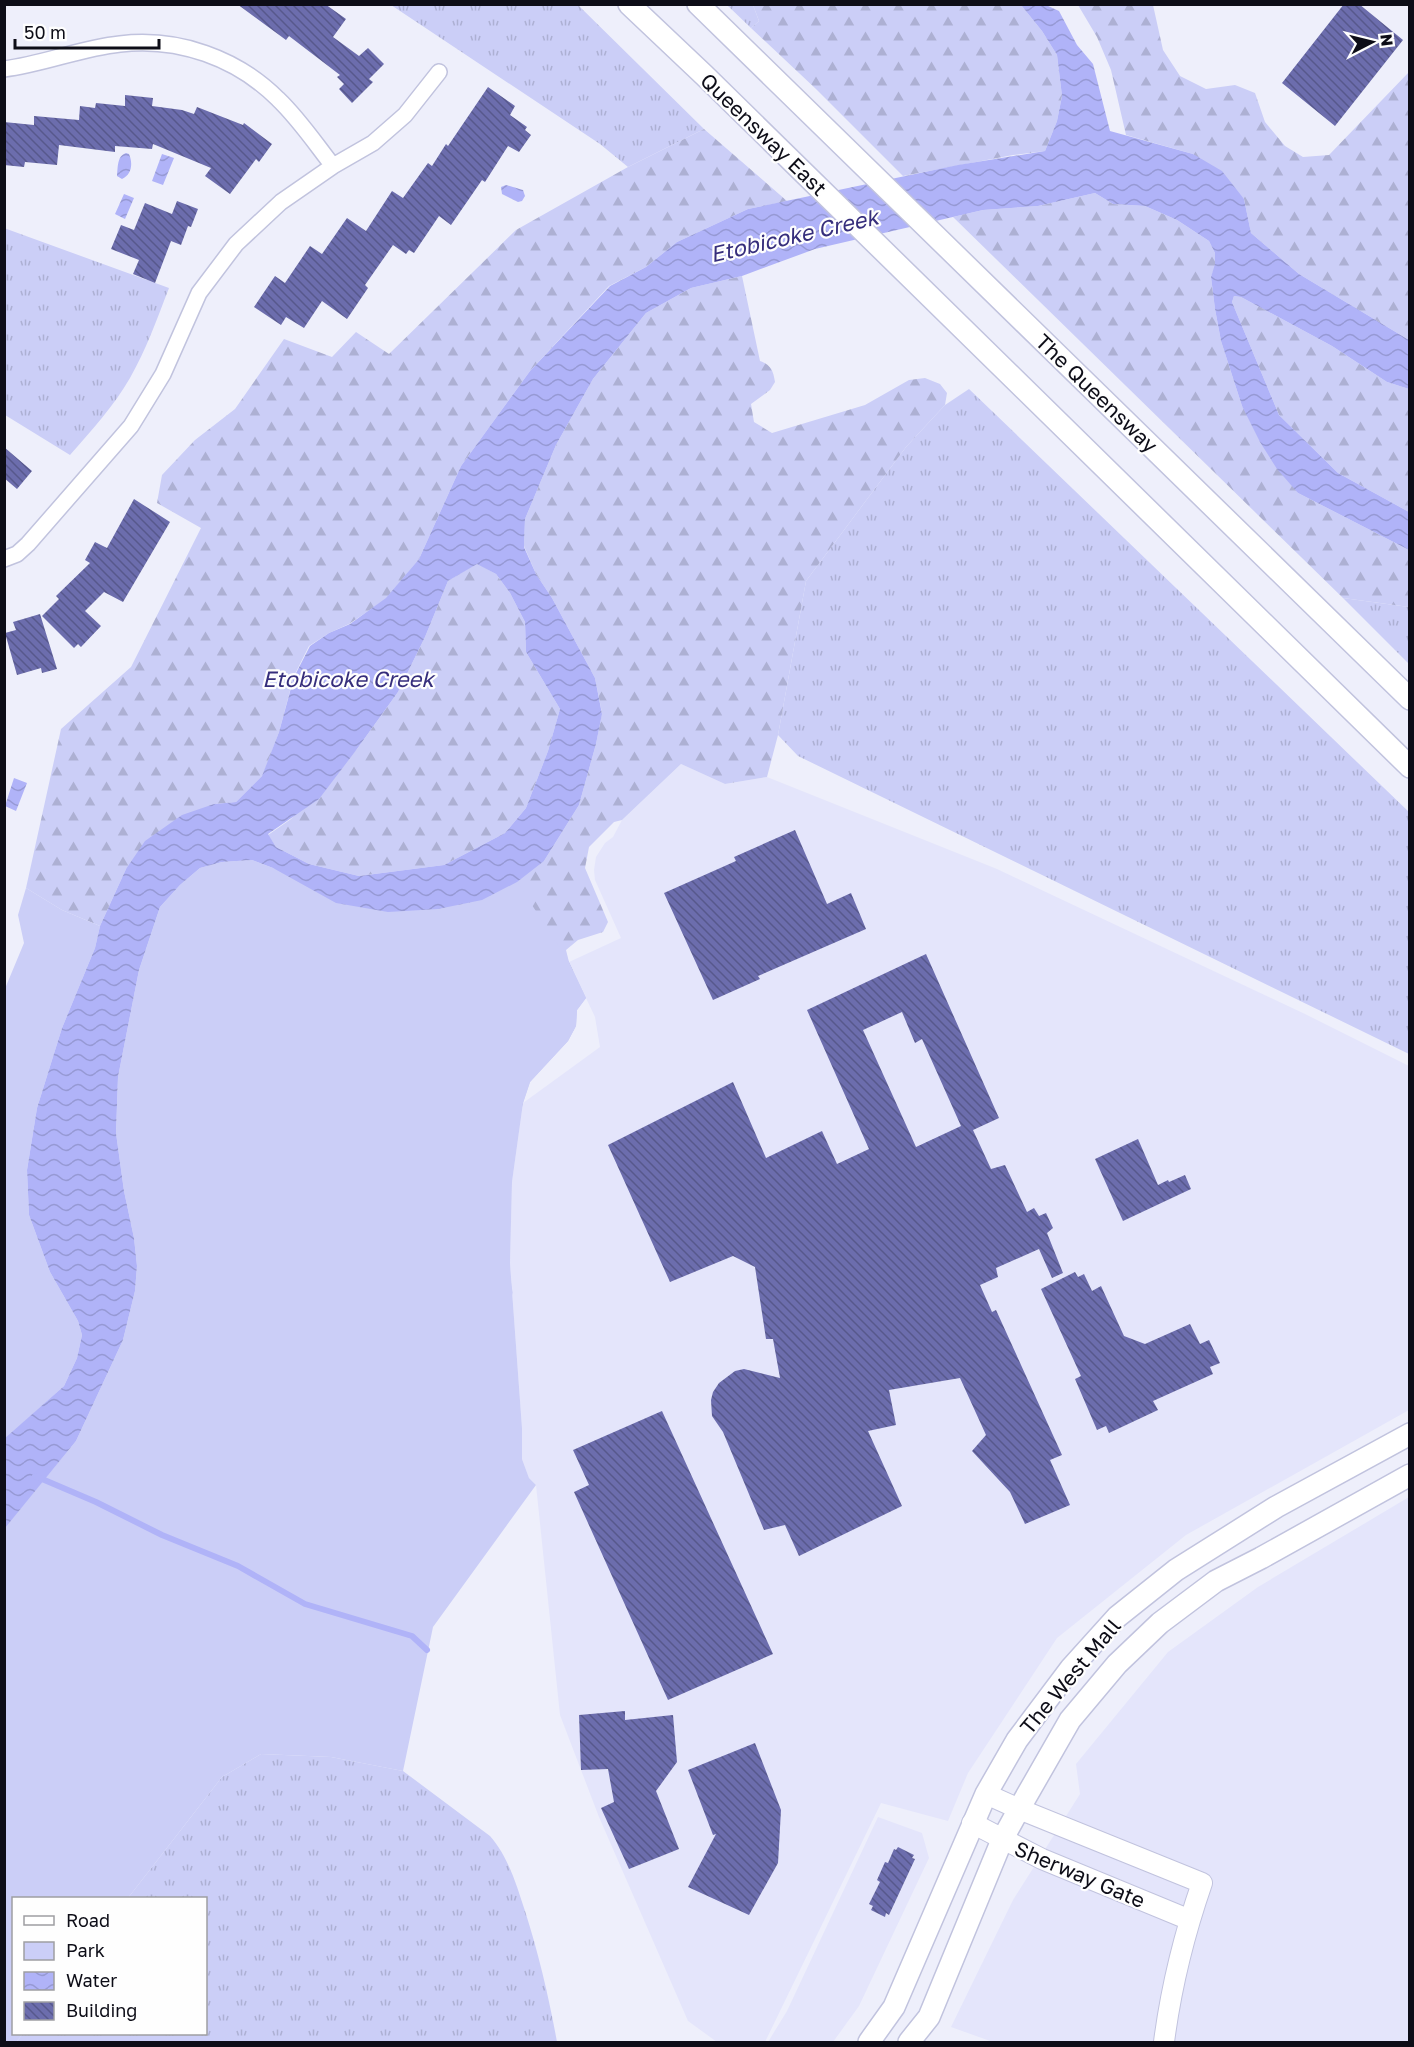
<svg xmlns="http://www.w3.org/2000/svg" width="1414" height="2047" viewBox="0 0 1414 2047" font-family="'Golos Text',sans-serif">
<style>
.built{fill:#e4e5fb}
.grass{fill:url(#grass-tufts)}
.forest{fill:url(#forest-firs)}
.green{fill:#cbcef7}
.water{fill:url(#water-waves);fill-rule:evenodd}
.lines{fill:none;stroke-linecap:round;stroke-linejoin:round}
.stream{stroke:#b0b3f8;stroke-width:6}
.building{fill:url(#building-back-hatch);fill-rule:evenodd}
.minor-casing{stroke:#c1c3de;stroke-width:18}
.tertiary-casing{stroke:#c1c3de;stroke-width:22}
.secondary-casing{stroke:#c1c3de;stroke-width:24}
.minor{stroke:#fff;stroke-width:15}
.tertiary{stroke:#fff;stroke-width:20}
.secondary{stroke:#fff;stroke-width:21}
.labels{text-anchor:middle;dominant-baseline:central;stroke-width:4.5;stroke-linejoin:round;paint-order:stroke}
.street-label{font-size:21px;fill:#0d0d17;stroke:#fefefe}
.water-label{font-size:22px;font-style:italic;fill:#362e7c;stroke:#fefefe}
</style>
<defs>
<pattern id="grass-tufts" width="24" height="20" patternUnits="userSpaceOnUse" patternTransform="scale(1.5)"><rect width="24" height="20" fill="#cbcef7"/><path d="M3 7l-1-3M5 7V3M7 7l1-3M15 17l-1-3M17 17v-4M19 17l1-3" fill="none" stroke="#adb0d3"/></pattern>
<pattern id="forest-firs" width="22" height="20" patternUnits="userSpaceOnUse" patternTransform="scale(1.5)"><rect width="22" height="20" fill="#cbcef7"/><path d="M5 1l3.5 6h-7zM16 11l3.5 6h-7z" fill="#adb0d3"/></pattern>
<pattern id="water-waves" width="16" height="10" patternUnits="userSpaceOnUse" patternTransform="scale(1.5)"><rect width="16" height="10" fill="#b0b3f8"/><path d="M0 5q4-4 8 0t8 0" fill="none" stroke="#9699d4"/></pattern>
<pattern id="building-back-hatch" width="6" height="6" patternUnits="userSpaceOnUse" patternTransform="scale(1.5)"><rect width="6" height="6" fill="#6c6dad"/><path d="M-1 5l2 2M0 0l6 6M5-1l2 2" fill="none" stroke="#57588c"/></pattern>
</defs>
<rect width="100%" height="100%" fill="#eeeffb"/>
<path class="built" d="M681,764L725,784L767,777L997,869L1305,1014L1409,1066V1410L1186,1535L1057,1638L968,1773L948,1821L881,1803L765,2042H717L688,2021L599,1817L560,1715L536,1485L529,1478L522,1459V1428L510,1263L512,1182L523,1103L600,1047L595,1017L569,962L621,938L595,880L594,870L596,857L605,843L613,837L622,820Z
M1409,1497V2042H993L951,2027L1013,1900L1080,1794L1076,1764L1168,1652L1258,1587Z
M878,1817L922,1833L929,1858L859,2006L833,2042H768L787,2011Z"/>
<path class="grass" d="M391,5H578L704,129L628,167L600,144Z
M727,5H753L759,21L751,28Z
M4,228L169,288C157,319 146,350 130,378C114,406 91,431 70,455L5,415Z
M969,389L1409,812V1054L798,756L778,735L806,581L906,447L945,405Z
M1343,598L1409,607V664Z
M261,1754L331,1757L403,1771L490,1836C509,1858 516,1884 525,1911C539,1955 549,1998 557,2042H16L23,2034H206V1898H128L222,1777Z"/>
<path class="forest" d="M753,5H1021L1042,31L1057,55L1062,96L1057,121L1045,151L1013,155L903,176L816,89L751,28L759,21Z
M1078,5H1153L1163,50L1180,76L1206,89L1235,85L1255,93L1265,122L1285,146L1303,157L1329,155L1409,72V340L1299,274L1251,233L1244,199L1193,154L1126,135L1111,70L1097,37Z
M704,129L787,201L748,209L677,242L646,267L609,286L530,371L461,466L419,559L386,599L349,624L329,633L309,646L294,676L279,732L263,775L236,802L214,804L126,869L100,926L62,910L26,888L61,729L131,667L201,528L157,503L162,475L195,440L235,409L284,339L332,357L356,332L389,354L516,230L628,167Z
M1095,193L1113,204L1145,206L1177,220L1209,241L1215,253L1216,264L1211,277L1215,309L1221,341L1242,406L1298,493L1409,550V607L1343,598L953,217L983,210L1038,206Z
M742,276L760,361C771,365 773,370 775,382L770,390L751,404L754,422L772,433L865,405L909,380L925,378L940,384L947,393L945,405L906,447L806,581L778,735L767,777L725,784L681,764L622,820L614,822L589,847L585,868L608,922L603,932L578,940L566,950L569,962L586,998L577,1010L576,1026L568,1041L530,1082L523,1103L499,1206L513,1295L336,903L544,861L579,805L596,744L602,713L595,678L552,598L536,574L524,546L525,519L556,445L593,379L646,313L691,288Z
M1234,296L1241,297L1332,346L1387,382L1409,389V512L1338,473L1279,415L1232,302Z
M477,563L496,574L510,593L525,622L526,652L560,709L548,751L526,808L505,833L444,865L359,876L309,864L276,847L268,835L291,819L357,749L398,692L425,637L448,581Z"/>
<path class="green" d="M252,860L273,868L438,909L482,900L517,882L569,962L586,998L577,1010L576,1026L568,1041L530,1082L523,1103L512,1182L510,1263L522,1428V1459L529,1478L536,1485L433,1627L403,1771L331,1757L261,1754L222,1777L128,1898H14V2034H23L16,2042H4V1528L76,1441L123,1340L135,1291L137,1266L134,1238L124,1191L116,1133L118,1077L139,970L160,907L180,885L200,868L222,862Z
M26,888L62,910L100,926L95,948L62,1028L37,1108L27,1170L29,1215L50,1272L78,1321L82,1335L77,1358L64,1386L5,1439L4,991L24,943L18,915Z"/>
<path class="water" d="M1021,5H1046L1059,11L1077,45L1093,64L1110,131L1193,154L1222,171L1244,199L1251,233L1299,274L1409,340V389L1387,382L1332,346L1241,297L1234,296L1232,302L1279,415L1338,473L1409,512V550L1298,493L1277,469L1260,442L1242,406L1221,341L1215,309L1211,277L1215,264V253L1209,241L1177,220L1145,206L1113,204L1095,193L1038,206L983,210L815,249L742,276L691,288L646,313L593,379L556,445L525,519L524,547L536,574L552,598L595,678L602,714L596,744L579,805L544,861L517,882L482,900L438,909L388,912L336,903L273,868L252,860L222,862L200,868L180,885L160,907L139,970L118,1077L116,1133L124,1191L134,1238L137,1266L135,1291L123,1340L76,1441L5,1528L4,1439L64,1386L77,1358L82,1335L78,1321L50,1272L29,1215L27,1170L37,1108L62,1028L95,948L100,926L126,869L145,841L182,815L214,804L236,802L262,776L279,732L294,677L310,646L329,633L350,624L386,598L419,559L461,466L530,371L610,286L646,267L677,242L748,209L958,165L1045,151L1057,121L1062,96L1057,55L1042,31ZM477,564L496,574L510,593L525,622L526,652L560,709L548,751L526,808L505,833L444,865L359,876L309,864L276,847L268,834L319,799L357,749L398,692L425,637L448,581Z
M126,153L129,154C133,163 132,175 122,179L117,176C118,167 117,156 126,153Z
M162,154L174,158L163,185L152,181Z
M506,185L523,190L525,196L522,201L518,202L502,194L501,187Z
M124,194L134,198L125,219L115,214Z
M14,778L27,783L16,811L5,806Z"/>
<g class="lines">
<path class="stream" d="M35,1476L96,1502L162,1535L238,1566L305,1604L412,1636L427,1650"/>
</g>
<path class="building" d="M237,4H325L346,19L333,37L359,56L368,48L384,64L369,79L373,82L352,103L339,89L344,84L337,77L340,75L289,36L286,40Z
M1344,4H1359L1403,40L1335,126L1282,83Z
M488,87L515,106L510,115L527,127L525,130L531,135L519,152L508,146L485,182L482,180L451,225L439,216L414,253L409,250L406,254L393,245L365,285L368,288L347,319L322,301L304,328L286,317L281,325L254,307L275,276L285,283L310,246L322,254L347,218L366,231L392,191L403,198L428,163L432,166L446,144L448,146Z
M125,95L153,98L152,106L182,110L194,114L197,107L243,125L244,123L272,144L259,162L256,159L230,194L205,176L211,168L153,144L152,149L115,146V152L59,145L57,165L25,162L24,167L4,165V122L34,125V116L79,120L80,106L95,108L96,103L125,106Z
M177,201L198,209L191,227L188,226L181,245L171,241L155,283L133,274L139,260L111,249L121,225L134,230L145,203L172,214Z
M4,447L32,471L17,489L4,478Z
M134,499L170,522L123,602L104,592L85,611L101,626L81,647L78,644L74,648L42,616L59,599L56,596L90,563L85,560L95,542L107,548Z
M40,614L57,669L42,673L41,668L17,675L5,633L16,630L13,622Z
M795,830L827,904L851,893L866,929L758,976L760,979L713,1000L664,893L736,861L734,857Z
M926,954L999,1118L973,1130L991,1169L1005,1165L1027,1212L1034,1208L1039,1216L1046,1213L1053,1228L1047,1233L1063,1273L1052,1278L1039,1249L996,1268L998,1277L980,1285L992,1312L996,1310L1062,1455L1050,1460L1070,1505L1025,1524L1010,1492L972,1451L986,1435L960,1378L889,1390L896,1425L868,1431L902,1506L799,1556L785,1525L764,1530L723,1432L712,1416L711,1400L713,1392L719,1383L735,1371L744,1369L780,1378L773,1339H766L755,1267L733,1256L670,1282L608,1145L733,1082L766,1158L822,1131L837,1164L869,1149L807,1010ZM902,1012L915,1043L922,1039L961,1126L916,1147L863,1030Z
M1138,1139L1158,1185L1168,1180L1169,1182L1185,1175L1191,1189L1123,1221L1095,1159Z
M1075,1272L1078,1277L1084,1274L1092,1291L1101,1286L1124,1336L1145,1344L1190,1324L1200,1344L1209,1340L1220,1363L1210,1367L1213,1374L1153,1401L1158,1410L1109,1433L1106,1426L1097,1430L1075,1379L1081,1376L1041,1289Z
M662,1411L773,1654L668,1700L574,1492L589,1485L573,1450Z
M625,1711V1720L673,1715L677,1762L656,1791L679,1849L629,1869L601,1808L614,1802L608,1769L581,1770L579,1715Z
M755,1743L781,1810L778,1863L749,1915L688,1887L716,1834L713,1835L688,1770Z
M898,1847L914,1855L912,1858L915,1859L889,1915L886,1913L885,1917L871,1910L873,1906L869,1904L880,1882L877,1880L885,1862L888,1863L894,1849L896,1850Z"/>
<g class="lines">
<defs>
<path id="minor" d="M4,69C44,64 81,48 120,44C178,37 237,58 278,99C299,119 315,143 333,166
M4,559L17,554L28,544L131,426L163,374L199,293L236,244L281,202L333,166L373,143L405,115L439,72"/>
<path id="tertiary" d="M986,1794L1019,1809L1202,1883C1184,1935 1171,1988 1164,2042
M972,1823L1042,1859L1190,1920"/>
<path id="secondary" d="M629,4L704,75L1410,767
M698,4L1410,699
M869,2042L894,2007L986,1794L1017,1740L1071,1668L1117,1617L1176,1570L1276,1507L1410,1434
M909,2042L929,2017L1002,1840L1019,1809L1070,1720L1117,1664L1160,1623L1216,1581L1261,1558L1410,1475"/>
</defs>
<use href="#minor" class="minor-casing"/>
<use href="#tertiary" class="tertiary-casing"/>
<use href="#secondary" class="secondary-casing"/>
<use href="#minor" class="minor"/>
<use href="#tertiary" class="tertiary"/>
<use href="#secondary" class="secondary"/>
</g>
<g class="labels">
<g class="street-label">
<text transform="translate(764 134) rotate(44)">Queensway East</text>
<text transform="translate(1097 393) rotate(44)">The Queensway</text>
<text transform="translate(1070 1676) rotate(-50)">The West Mall</text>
<text transform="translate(1080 1874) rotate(23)">Sherway Gate</text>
</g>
<g class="water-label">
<text transform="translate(794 235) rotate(-13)">Etobicoke Creek</text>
<text x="348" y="678">Etobicoke Creek</text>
</g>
</g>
<rect width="1414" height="2047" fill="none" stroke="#0d0d17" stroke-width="12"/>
<rect x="12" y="1897" width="195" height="138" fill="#fefefe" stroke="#9e9ea2" stroke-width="1.5"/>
<rect x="24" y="1916" width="30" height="9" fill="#ffffff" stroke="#9e9ea2" stroke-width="1.5"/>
<text x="66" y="1927" font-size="18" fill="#0d0d17">Road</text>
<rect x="24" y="1942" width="30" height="18" fill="#cbcef7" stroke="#9e9ea2" stroke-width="1.5"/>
<text x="66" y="1957" font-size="18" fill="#0d0d17">Park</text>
<rect x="24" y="1972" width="30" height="18" fill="url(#water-waves)" stroke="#9e9ea2" stroke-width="1.5"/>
<text x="66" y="1987" font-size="18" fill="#0d0d17">Water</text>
<rect x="24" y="2002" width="30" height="18" fill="url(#building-back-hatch)" stroke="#9e9ea2" stroke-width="1.5"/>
<text x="66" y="2017" font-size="18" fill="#0d0d17">Building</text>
<g transform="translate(1372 42) rotate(83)" stroke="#fefefe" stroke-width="4.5" paint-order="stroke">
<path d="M0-4.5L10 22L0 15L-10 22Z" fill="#0d0d17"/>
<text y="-9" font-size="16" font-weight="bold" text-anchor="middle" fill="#0d0d17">N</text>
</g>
<path d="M15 39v9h144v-9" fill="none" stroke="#0d0d17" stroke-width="3"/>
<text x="24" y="39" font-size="18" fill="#0d0d17" stroke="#fefefe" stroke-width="4.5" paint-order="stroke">50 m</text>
</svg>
